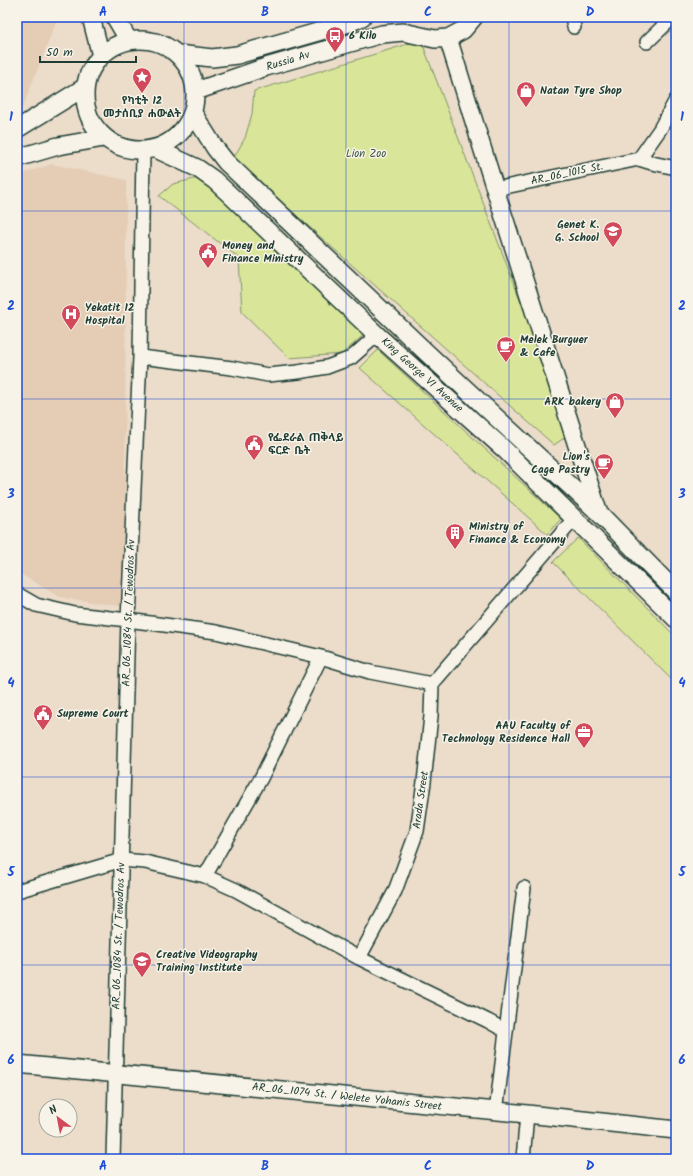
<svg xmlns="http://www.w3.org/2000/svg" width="693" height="1176" viewBox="0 0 693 1176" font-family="Kalam,'Noto Sans Ethiopic',sans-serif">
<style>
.built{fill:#e4ccb5}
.green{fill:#d9e699;stroke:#7c9266}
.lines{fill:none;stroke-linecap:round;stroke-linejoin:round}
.minor-casing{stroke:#1f3d34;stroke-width:16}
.major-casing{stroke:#1f3d34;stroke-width:20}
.minor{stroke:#f7f3e8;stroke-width:13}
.major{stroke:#f7f3e8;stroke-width:17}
.grid{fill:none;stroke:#1d4ed8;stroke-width:1;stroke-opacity:0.55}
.labels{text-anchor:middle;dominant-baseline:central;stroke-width:3;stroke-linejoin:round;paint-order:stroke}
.poi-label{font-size:11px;font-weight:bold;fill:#1f3d34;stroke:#f7f3e8;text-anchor:start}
.street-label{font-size:11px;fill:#1f3d34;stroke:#f7f3e8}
.park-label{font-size:11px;fill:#3b5643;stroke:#f7f3e8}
.neatline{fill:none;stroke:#1d4ed8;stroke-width:1.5}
.grid-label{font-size:13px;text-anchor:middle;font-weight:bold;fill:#1d4ed8}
</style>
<rect width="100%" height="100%" fill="#ecdcca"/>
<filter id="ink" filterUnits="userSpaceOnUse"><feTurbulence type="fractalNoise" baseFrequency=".025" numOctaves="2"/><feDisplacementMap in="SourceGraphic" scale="8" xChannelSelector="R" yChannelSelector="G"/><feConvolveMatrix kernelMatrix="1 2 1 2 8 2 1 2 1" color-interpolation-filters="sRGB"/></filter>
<g filter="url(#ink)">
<path class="built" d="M17,17H58L22,109L17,111Z
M52,164L126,180L125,483L124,607L60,597L17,572V176Z"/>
<path class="green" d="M421,40L571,433L554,445L233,159L245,138L252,114L254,91Z
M198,178L367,332L342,354L289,358L242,312L239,258L159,196L173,184Z
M378,350L561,519L547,534L360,368Z
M578,538L676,637V684L553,562Z"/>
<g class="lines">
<defs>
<path id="minor" d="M572,17L574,27
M647,42L673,17
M639,159L652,163L676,168
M495,189L639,159L660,129L676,100
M140,357L232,368L268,375L298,372L327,367L351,358L377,335
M17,594L36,605L75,614L128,620L216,632L321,657L370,672L432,684
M205,876L261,778L321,657
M17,891L122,860L145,862L205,876L236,890L359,958
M506,1031L488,1021L359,958L395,891L417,831L424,782L431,716L432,684L574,519
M496,1112L524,888
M113,1159L128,620L140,357L143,151
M523,1159L527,1114"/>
<path id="major" d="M91,17L101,56
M115,17L129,41
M448,38L495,189L598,511
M85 95a55 55 0 1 1 110 0a55 55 0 1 1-110 0Z
M178,54L212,58L237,55L349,23L362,17
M196,91L266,67L382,34L403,32L435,39L448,38L463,30L474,17
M193,113L215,148L226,162L427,353L598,512L676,592
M17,129L85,87
M156,149L197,168L214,180L227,192L377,335L504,449L676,619
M17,158L58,146L104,138
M17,1064L527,1114L676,1130"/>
</defs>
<use href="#minor" class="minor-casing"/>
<use href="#major" class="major-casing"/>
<use href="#minor" class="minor"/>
<use href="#major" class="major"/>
</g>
</g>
<path class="grid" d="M184,17V1159M346,17V1159M509,17V1159M17,211H676M17,399H676M17,588H676M17,777H676M17,965H676"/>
<defs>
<symbol id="bus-pin" viewBox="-11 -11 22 30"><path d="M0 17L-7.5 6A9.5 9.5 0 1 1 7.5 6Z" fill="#d1495b" stroke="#f7f3e8"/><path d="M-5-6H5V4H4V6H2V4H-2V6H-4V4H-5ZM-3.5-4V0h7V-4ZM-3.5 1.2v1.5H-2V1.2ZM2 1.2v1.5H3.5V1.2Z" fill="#fff"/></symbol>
<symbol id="sight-pin" viewBox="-11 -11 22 30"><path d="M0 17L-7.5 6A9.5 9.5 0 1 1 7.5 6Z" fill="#d1495b" stroke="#f7f3e8"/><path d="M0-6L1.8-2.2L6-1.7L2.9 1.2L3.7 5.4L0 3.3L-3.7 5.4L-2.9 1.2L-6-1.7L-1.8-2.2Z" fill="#fff"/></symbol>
<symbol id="shop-pin" viewBox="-11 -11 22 30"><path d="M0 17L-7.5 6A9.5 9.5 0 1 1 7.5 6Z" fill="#d1495b" stroke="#f7f3e8"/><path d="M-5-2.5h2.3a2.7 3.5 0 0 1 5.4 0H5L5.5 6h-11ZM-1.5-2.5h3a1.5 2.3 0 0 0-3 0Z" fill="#fff"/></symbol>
<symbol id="school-pin" viewBox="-11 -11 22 30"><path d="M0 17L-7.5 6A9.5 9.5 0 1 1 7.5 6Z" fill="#d1495b" stroke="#f7f3e8"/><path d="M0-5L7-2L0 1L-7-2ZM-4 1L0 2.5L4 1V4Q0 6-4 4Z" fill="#fff"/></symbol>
<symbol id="civic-pin" viewBox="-11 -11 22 30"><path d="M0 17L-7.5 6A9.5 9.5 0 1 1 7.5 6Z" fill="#d1495b" stroke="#f7f3e8"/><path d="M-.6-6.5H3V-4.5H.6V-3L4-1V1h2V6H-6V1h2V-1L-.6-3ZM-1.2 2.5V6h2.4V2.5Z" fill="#fff"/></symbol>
<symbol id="hospital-pin" viewBox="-11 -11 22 30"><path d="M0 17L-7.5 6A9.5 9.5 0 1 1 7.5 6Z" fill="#d1495b" stroke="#f7f3e8"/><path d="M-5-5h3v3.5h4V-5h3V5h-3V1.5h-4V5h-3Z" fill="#fff"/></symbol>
<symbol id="cafe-pin" viewBox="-11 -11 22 30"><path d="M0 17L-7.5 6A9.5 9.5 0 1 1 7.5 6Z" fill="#d1495b" stroke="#f7f3e8"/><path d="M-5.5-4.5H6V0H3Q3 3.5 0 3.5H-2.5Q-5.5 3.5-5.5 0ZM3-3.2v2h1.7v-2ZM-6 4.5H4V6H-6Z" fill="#fff"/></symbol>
<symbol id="building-pin" viewBox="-11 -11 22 30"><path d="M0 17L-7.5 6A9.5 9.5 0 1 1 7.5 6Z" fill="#d1495b" stroke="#f7f3e8"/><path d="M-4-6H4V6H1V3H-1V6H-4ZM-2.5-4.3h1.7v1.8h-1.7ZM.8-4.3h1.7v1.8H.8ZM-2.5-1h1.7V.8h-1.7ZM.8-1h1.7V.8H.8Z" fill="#fff"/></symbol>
<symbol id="office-pin" viewBox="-11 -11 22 30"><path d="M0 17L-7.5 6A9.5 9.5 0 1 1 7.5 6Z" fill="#d1495b" stroke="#f7f3e8"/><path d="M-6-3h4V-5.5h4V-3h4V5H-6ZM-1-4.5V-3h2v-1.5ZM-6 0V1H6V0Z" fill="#fff"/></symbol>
<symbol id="university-pin" viewBox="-11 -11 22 30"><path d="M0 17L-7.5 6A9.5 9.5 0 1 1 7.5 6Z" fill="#d1495b" stroke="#f7f3e8"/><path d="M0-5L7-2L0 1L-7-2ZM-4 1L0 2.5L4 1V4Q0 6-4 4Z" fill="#fff"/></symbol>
</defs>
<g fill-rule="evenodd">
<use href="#bus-pin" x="324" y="25" width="22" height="30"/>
<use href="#sight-pin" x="131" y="66" width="22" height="30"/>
<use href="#shop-pin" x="515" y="80" width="22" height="30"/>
<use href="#school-pin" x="602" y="220" width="22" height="30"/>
<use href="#civic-pin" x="197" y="241" width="22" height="30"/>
<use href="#hospital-pin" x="60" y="303" width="22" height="30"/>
<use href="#cafe-pin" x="495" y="335" width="22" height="30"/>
<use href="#shop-pin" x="604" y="391" width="22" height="30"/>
<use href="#civic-pin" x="243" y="433" width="22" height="30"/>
<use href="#cafe-pin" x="593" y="452" width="22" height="30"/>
<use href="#building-pin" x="444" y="522" width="22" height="30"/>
<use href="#civic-pin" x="32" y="703" width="22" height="30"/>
<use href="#office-pin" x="573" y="721" width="22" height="30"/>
<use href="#university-pin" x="131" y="950" width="22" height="30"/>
</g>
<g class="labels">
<g class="poi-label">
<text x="349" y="36">6 Kilo</text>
<text x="540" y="91">Natan Tyre Shop</text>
<text x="142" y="101" text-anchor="middle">የካቲት 12<tspan x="142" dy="13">መታሰቢያ ሐውልት</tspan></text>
<text x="599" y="225" text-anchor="end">Genet K.<tspan x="599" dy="13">G. School</tspan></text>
<text x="222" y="246">Money and<tspan x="222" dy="13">Finance Ministry</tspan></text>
<text x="85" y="308">Yekatit 12<tspan x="85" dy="13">Hospital</tspan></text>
<text x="520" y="340">Melek Burguer<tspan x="520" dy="13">&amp; Cafe</tspan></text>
<text x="601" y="402" text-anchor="end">ARK bakery</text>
<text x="268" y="438">የፌደራል ጠቅላይ<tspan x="268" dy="13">ፍርድ ቤት</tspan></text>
<text x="590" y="457" text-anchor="end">Lion's<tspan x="590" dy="13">Cage Pastry</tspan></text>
<text x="469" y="527">Ministry of<tspan x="469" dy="13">Finance &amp; Economy</tspan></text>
<text x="57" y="714">Supreme Court</text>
<text x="570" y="726" text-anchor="end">AAU Faculty of<tspan x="570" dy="13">Technology Residence Hall</tspan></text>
<text x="156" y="955">Creative Videography<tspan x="156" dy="13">Training Institute</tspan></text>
</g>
<g class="street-label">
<text transform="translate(288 61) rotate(-17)">Russia Av</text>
<text transform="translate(567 174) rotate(-12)">AR_06_1015 St.</text>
<text transform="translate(422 375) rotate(42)">King George VI Avenue</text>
<text transform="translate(129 613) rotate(-88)">AR_06_1084 St. / Tewodros Av</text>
<text transform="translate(421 800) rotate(-82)">Arada Street</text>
<text transform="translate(119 936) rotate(-88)">AR_06_1084 St. / Tewodros Av</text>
<text transform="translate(347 1097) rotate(6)">AR_06_1074 St. / Welete Yohanis Street</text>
</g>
<g class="park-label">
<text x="366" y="154">Lion Zoo</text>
</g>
</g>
<rect width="693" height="1176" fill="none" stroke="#f7f3e8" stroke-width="44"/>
<g transform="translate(58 1118) rotate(328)"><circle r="19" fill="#f7f3e8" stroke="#a1aaa0"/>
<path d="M0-3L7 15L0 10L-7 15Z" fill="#d1495b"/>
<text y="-6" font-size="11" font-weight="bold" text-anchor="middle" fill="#1f3d34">N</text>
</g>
<path d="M40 56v6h96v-6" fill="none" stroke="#1f3d34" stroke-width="2"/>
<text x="46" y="56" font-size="12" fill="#1f3d34" stroke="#f7f3e8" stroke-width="3" paint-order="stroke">50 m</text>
<rect x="22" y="22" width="649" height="1132" class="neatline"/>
<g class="grid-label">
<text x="103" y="16">A</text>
<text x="265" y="16">B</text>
<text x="428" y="16">C</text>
<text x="590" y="16">D</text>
<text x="11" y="121">1</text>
<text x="682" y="121">1</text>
<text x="11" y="310">2</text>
<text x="682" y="310">2</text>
<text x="11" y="498">3</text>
<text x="682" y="498">3</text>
<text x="11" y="687">4</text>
<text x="682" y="687">4</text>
<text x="11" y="876">5</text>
<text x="682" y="876">5</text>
<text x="11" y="1064">6</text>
<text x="682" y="1064">6</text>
<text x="103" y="1170">A</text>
<text x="265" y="1170">B</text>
<text x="428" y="1170">C</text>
<text x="590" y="1170">D</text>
</g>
</svg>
